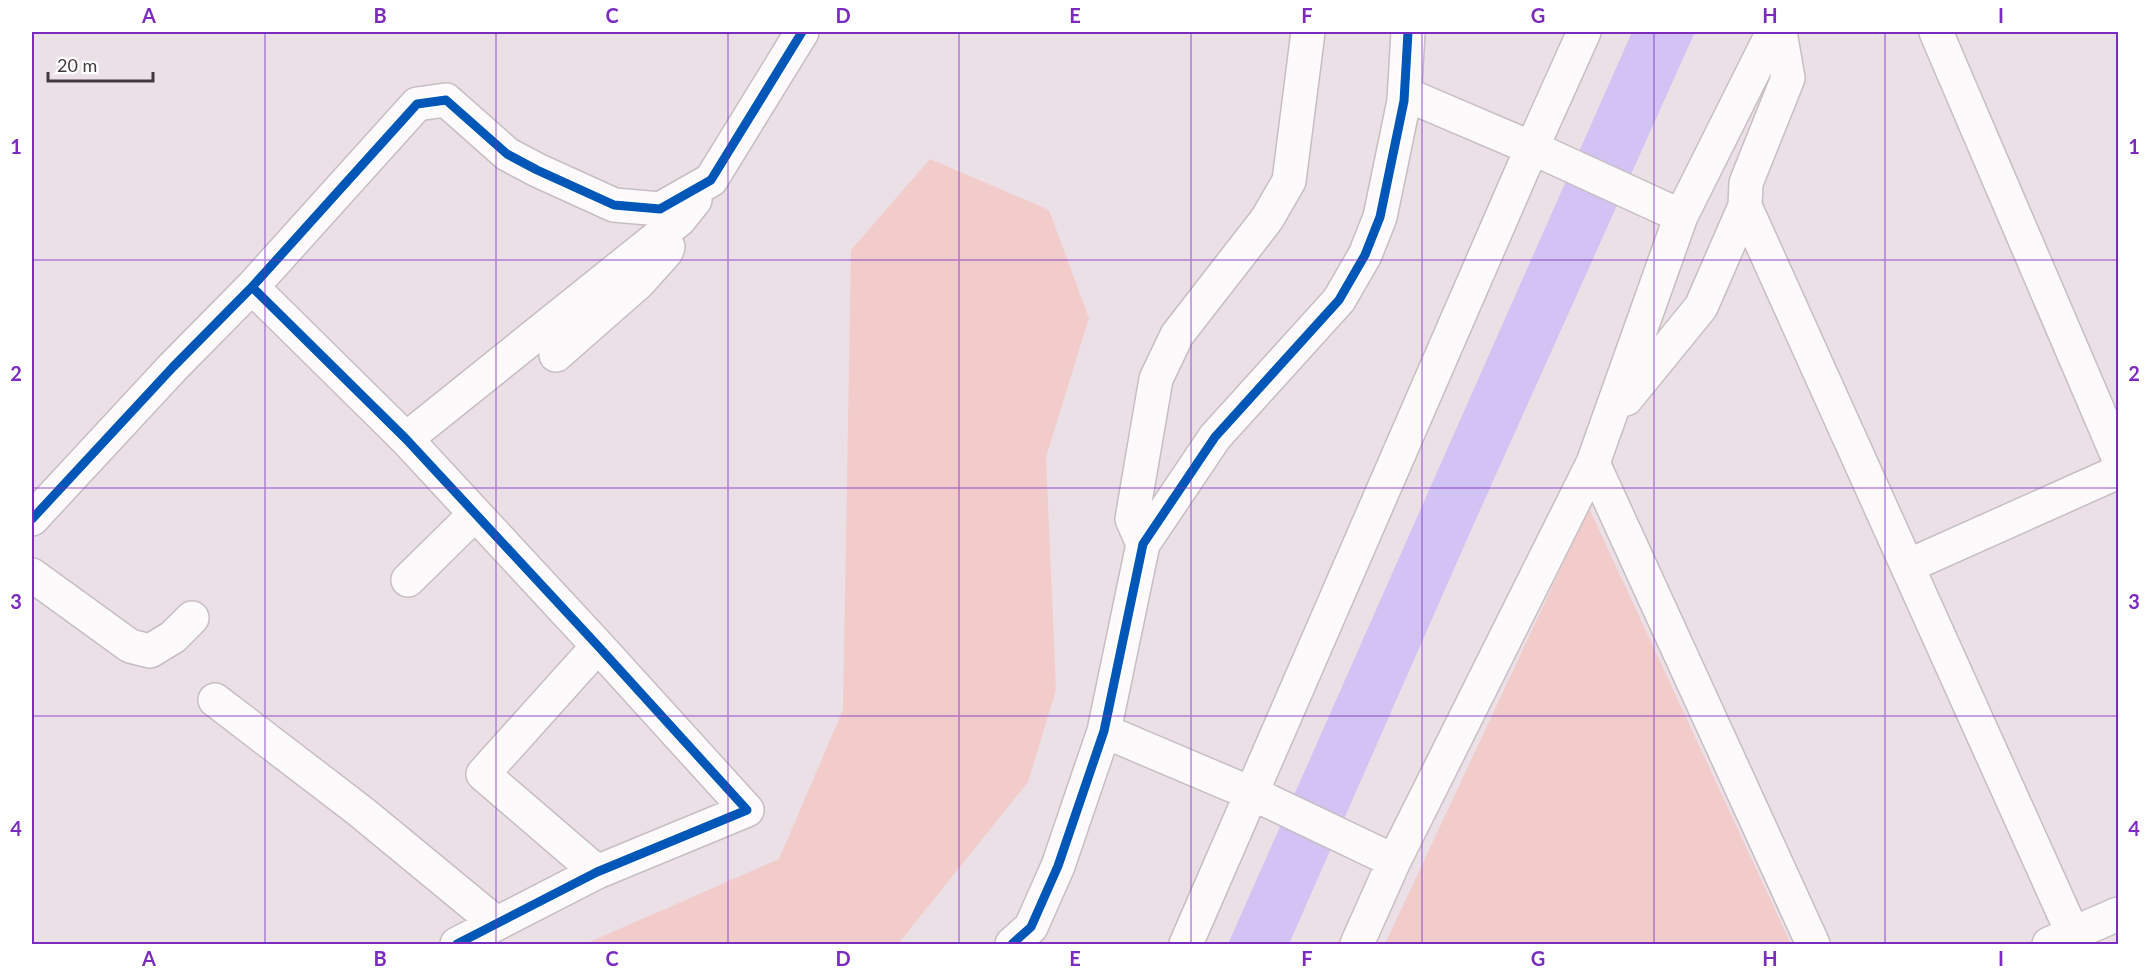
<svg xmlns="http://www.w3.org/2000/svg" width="2150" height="976" viewBox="0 0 2150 976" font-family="Lato,sans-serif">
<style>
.green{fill:#f2ccca}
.water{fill:#d2c3f4}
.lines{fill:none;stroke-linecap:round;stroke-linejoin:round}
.minor-casing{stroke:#c7bdc3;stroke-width:36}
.minor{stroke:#fcfafb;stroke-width:33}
.cycleway-casing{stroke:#fff;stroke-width:13}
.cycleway{stroke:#0057b8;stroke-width:9}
.grid{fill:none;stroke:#7b2cbf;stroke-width:1.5;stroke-opacity:0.55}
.neatline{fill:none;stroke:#7b2cbf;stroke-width:2}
.grid-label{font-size:20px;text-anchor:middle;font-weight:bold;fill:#7b2cbf}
</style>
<rect width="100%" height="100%" fill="#ece0e7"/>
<path class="green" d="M930,159L1049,210L1089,318L1046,457L1056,690L1028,782L898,944H585L779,859L843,710L851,250Z
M1589,508L1791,944H1385Z"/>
<path class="water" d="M1632,32H1695L1476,519L1289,944H1228Z"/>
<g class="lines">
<defs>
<path id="minor" d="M1936,32L2118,457
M1405,94L1548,155L1681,216
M1745,206L2073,934
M252,287L406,439L598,646L747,810L597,872L457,944
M556,355L639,282L666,252L668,247
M1626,399L1701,307L1745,206L1746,183L1788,78L1780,32
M406,439L679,220L695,200
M1593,463L1813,944
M32,519L173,367L252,287L417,104L446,100L507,154L537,170L614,205L660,209L711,180L802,32
M1143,544L1132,519L1156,379L1177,335L1267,219L1289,181L1308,32
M1908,566L2118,472
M32,575L130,646L150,651L173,637L192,618
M408,580L475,514
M215,700L360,811L496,923
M1104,731L1262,798L1394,861
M597,872L483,774L598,646
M1012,944L1031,927L1058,866L1104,731L1143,544L1215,437L1339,300L1365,255L1380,217L1404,101L1408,32
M1186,944L1531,150L1584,32
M1357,944L1394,861L1593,463L1681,216L1773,32
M2049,944L2118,914"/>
</defs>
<use href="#minor" class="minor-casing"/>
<use href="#minor" class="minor"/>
<defs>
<path id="cycleway" d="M252,287L406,439L598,646L747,810L597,872L457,944
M32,519L173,367L252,287L417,104L446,100L507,154L537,170L614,205L660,209L711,180L802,32
M1012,944L1031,927L1058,866L1104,731L1143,544L1215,437L1339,300L1365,255L1380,217L1404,101L1408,32"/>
</defs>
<use href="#cycleway" class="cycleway-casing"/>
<use href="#cycleway" class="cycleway"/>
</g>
<path class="grid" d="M265,32V944M496,32V944M728,32V944M959,32V944M1191,32V944M1422,32V944M1654,32V944M1885,32V944M32,260H2118M32,488H2118M32,716H2118"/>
<rect width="2150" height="976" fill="none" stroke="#ffffff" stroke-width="66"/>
<path d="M48 72v9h105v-9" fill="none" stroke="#42393e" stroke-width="3"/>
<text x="57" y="72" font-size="18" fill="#42393e" stroke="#ffffff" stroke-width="4.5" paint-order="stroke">20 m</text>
<rect x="33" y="33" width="2084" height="910" class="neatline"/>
<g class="grid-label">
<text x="149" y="23">A</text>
<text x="380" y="23">B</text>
<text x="612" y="23">C</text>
<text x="843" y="23">D</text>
<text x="1075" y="23">E</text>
<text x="1307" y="23">F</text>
<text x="1538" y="23">G</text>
<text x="1770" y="23">H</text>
<text x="2001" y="23">I</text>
<text x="16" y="154">1</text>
<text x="2134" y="154">1</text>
<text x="16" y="381">2</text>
<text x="2134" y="381">2</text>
<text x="16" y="609">3</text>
<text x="2134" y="609">3</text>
<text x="16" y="836">4</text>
<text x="2134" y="836">4</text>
<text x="149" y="966">A</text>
<text x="380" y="966">B</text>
<text x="612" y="966">C</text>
<text x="843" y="966">D</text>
<text x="1075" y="966">E</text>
<text x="1307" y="966">F</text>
<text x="1538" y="966">G</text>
<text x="1770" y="966">H</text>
<text x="2001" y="966">I</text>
</g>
</svg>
